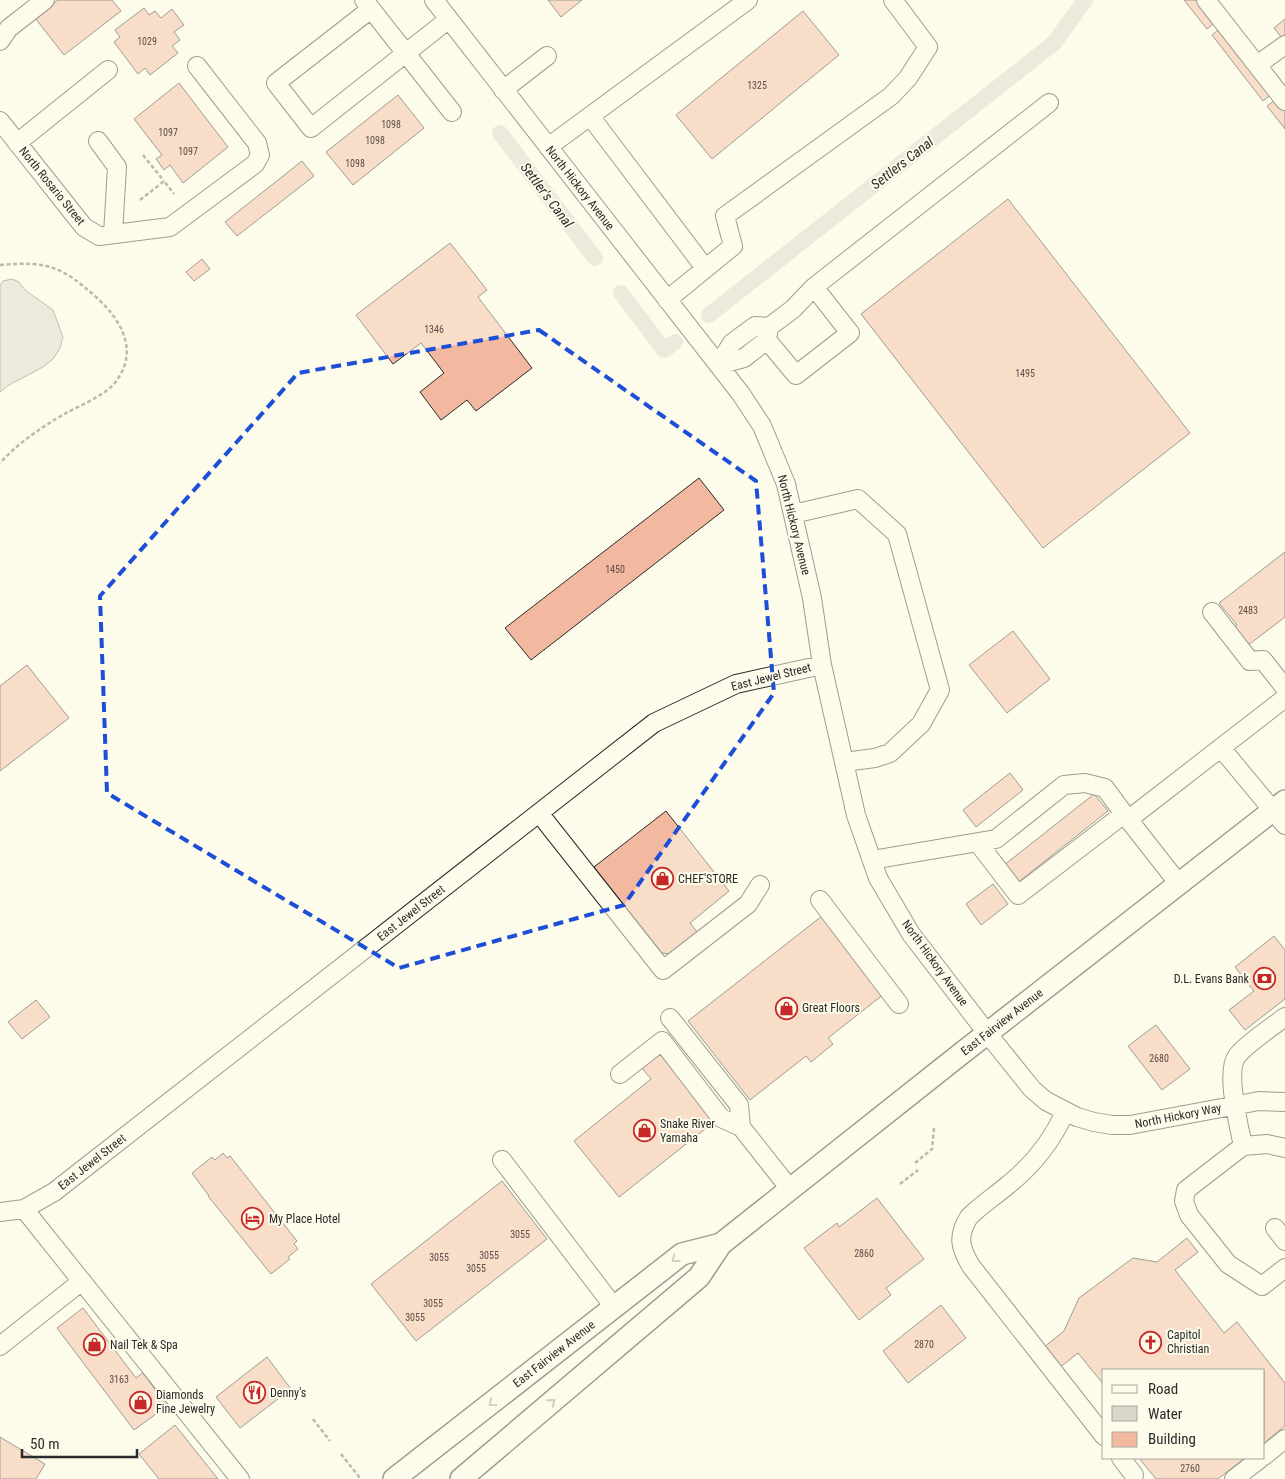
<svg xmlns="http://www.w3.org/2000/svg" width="1285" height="1479" viewBox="0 0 1285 1479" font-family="'Roboto Condensed',sans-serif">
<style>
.water{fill:#d8d7c9;stroke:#74746e}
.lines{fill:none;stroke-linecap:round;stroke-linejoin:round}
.canal{stroke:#d8d7c9;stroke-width:16}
.building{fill:#f2b8a0;stroke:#2b2b2b}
.minor-casing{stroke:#2b2b2b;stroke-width:20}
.major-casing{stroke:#2b2b2b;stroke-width:24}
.path{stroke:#6a6964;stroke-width:2.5;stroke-dasharray:4 2.5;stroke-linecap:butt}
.minor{stroke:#fdfbea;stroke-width:18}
.major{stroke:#fdfbea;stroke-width:21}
.oneway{stroke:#9e9d94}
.marked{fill:none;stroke:#1d4ed8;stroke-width:4;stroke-dasharray:10 6;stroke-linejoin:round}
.labels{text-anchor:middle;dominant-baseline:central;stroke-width:4;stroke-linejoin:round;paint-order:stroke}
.number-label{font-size:10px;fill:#5d4e48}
.street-label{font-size:12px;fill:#2b2b2b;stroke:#fdfbea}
.poi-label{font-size:12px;fill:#2b2b2b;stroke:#fdfbea;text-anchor:start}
.water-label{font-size:14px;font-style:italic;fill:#2b2b2b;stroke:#fdfbea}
</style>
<rect width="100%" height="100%" fill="#fdfbea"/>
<path class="water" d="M12,279L19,282L25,290L53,310L63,337L60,348L53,359L43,367L9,385L0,392V285L3,281Z"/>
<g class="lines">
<path class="canal" d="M500,133L595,258
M621,293L664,350L675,342
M709,315L1054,43L1085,0"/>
</g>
<path class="building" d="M58,0H112L121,11L64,55L35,18Z
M548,0H582L561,17Z
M1184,0H1200L1217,21L1207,29Z
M144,8L149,15L155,11L161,18L172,9L184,25L174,32L180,40L172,46L178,53L150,75L145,68L138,74L114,42L120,37L115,30Z
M803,11L839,55L712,159L676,115Z
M1285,19V35L1282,38L1274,28Z
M1222,27L1273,93L1263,101L1212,35Z
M179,83L228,147L183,183L170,165L164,170L156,159L162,155L134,119Z
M398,95L424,128L353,185L326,152Z
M1278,98L1285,108V129L1267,106Z
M302,161L314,176L237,236L225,222Z
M1008,199L1190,433L1043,548L861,314Z
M450,243L487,290L478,297L532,368L476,411L467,400L441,420L420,392L444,373L421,343L393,364L356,315Z
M202,259L210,269L194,281L186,272Z
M699,478L724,510L531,660L505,628Z
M1285,552V617L1247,646L1233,627L1237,625L1219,603Z
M1013,631L1050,679L1007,713L969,665Z
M27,665L69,718L0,771V686Z
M1010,773L1023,790L976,827L963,810Z
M1094,794L1108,811L1016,884L1003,866Z
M666,811L729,891L690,923L698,933L671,954L662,953L594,867Z
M993,884L1008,904L981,925L966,904Z
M822,916L884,994L828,1038L833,1044L811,1062L806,1056L750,1100L688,1021Z
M1274,936L1285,950V999L1245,1030L1229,1010L1254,991L1235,967Z
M36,1000L50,1017L22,1039L8,1022Z
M1156,1025L1190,1069L1162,1090L1128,1046Z
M659,1053L714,1122L619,1197L574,1141L651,1079L641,1067Z
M223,1153L227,1158L230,1156L297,1241L294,1244L298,1249L288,1257L290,1259L271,1274L208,1196H209L192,1173L212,1157L215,1160Z
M502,1181L547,1239L416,1341L371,1284Z
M877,1198L924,1259L886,1288L891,1295L859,1320L804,1248L837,1223L839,1227Z
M1187,1238L1198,1252L1175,1270L1224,1333L1237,1322L1285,1383V1426L1264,1443V1370H1104V1385L1078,1353L1054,1372L1038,1352L1064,1331L1079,1298L1133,1258L1157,1262Z
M941,1305L966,1338L908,1383L883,1351Z
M83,1308L136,1378L143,1373L167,1406L134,1430L57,1328Z
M267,1357L291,1389L240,1428L216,1397Z
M175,1425L218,1479H159L139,1454Z
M0,1437L45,1464L36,1479H0Z
M1139,1458H1245L1218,1479H1156Z"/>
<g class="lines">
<defs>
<path id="minor" d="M364,0L452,112
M434,0L741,394L762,426L786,484L812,598L822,665L856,815L878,878L911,934L987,1033L1032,1089L1046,1101L1077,1117L1094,1122L1112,1125H1130L1259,1101L1285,1102
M1206,0L1285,101
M371,9L276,83L311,128L449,19
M0,41L9,28L45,0
M1257,65L1285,45
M503,90L547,56
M590,116L705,268
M0,121L84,227L99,236L170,227L255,164L260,155L257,143L197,66
M98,141L117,167L113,234
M17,143L108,70
M548,147L748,0
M667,300L733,246L725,216L891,96L908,78L928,47L893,0
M755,326L769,327L767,340L744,358L718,365L732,343Z
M769,327L793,309L814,287
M767,340L796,375L850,333L814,287L1049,103
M793,514L858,499L897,534L940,690L921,724L890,753L875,758L844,762
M1212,612L1250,661L1263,660L1285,688
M1221,748L1285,825
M539,813L663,970L748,904L760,885
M1129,819L1285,698
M978,843L1018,895L1124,814L1179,884
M872,860L996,839L1064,785L1085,783L1105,788L1124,814
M820,900L899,1004
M1285,1017C1272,1027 1247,1043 1237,1056C1225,1072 1239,1126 1243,1146L1186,1190L1184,1201L1189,1215L1228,1264L1262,1286L1285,1268
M670,1018L739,1105L741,1127
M620,1074L662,1041L721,1118L741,1127L790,1189
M1065,1112C1052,1141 1033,1165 1008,1185C995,1196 981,1205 969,1217C957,1236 960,1248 971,1266L1104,1436
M1243,1146L1267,1144L1285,1148
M502,1160L614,1307
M24,1209L240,1479
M0,1212L24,1209L54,1192L654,723L736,684L822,665
M1275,1228L1285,1241
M0,1346L82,1281
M1264,1456L1285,1439
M1121,1458L1134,1475
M1234,1479L1261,1458"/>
<path id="major" d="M394,1479L682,1254L721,1244
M461,1479L699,1277L721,1244L962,1053L1285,801"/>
</defs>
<use href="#minor" class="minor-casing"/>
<use href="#major" class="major-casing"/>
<path class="path" d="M143,155L164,181
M140,200L164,181L174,194
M0,265C48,261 61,266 96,297C115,314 134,340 124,367C121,374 117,381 112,386C99,398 81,405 66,413C42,427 19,442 0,463
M915,1163L932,1149L934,1128
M900,1184L918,1170
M313,1419L330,1441
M341,1454L360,1478"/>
<use href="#minor" class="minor"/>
<use href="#major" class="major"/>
</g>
<defs><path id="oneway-chevron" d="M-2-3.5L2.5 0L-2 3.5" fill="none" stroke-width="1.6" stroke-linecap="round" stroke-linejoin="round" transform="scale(1.25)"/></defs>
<g class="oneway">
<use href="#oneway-chevron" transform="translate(675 1259) rotate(143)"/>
<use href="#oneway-chevron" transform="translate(552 1402) rotate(-40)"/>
<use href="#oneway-chevron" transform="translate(492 1403) rotate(142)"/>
</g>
<path d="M0 0H1285V1479H0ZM539,330L756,481L774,693L624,905L399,968L107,793L100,596L298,373Z" fill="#fdfbea" fill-opacity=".55" fill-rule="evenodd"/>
<path class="marked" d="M539,330L756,481L774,693L624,905L399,968L107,793L100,596L298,373Z"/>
<defs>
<symbol id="shop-ring" viewBox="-11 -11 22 22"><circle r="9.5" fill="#fdfbea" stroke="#c62828" stroke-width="1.5"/><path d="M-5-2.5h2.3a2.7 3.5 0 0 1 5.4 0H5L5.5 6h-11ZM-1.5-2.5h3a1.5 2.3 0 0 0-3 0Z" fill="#c62828"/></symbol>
<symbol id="bank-ring" viewBox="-11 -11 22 22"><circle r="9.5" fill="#fdfbea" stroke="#c62828" stroke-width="1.5"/><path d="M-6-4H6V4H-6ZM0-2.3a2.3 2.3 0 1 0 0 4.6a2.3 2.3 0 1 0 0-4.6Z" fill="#c62828"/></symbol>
<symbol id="hotel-ring" viewBox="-11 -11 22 22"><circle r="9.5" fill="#fdfbea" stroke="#c62828" stroke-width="1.5"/><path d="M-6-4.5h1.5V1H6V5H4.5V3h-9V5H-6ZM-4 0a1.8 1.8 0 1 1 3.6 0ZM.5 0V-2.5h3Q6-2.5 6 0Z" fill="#c62828"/></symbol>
<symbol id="church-ring" viewBox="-11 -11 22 22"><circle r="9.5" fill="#fdfbea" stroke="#c62828" stroke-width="1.5"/><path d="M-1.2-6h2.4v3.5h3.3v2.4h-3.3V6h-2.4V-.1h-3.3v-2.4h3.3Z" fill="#c62828"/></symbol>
<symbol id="restaurant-ring" viewBox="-11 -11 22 22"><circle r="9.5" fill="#fdfbea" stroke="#c62828" stroke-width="1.5"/><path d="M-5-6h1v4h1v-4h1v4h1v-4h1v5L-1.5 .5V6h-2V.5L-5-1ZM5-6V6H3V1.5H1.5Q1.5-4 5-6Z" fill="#c62828"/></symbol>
</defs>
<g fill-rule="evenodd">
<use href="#shop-ring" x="650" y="866" width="25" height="25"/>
<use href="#bank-ring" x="1252" y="966" width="25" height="25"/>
<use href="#shop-ring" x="774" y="996" width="25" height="25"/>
<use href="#shop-ring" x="632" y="1118" width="25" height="25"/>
<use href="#hotel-ring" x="240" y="1206" width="25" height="25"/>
<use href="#church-ring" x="1138" y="1330" width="25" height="25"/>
<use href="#shop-ring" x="82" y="1332" width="25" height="25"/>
<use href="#restaurant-ring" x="242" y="1380" width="25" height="25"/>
<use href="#shop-ring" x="128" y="1390" width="25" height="25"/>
</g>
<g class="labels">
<g class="number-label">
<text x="147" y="41">1029</text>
<text x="757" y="85">1325</text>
<text x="391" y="124">1098</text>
<text x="168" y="132">1097</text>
<text x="375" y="140">1098</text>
<text x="188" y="151">1097</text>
<text x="355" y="163">1098</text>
<text x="434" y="329">1346</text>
<text x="1025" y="373">1495</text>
<text x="615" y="569">1450</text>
<text x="1248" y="610">2483</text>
<text x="1159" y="1058">2680</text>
<text x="520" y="1234">3055</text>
<text x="864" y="1253">2860</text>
<text x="489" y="1255">3055</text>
<text x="439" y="1257">3055</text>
<text x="476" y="1268">3055</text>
<text x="433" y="1303">3055</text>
<text x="415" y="1317">3055</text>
<text x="924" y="1344">2870</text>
<text x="119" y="1379">3163</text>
<text x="1190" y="1468">2760</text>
</g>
<g class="street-label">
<text transform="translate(52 186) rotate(51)">North Rosario Street</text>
<text transform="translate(580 188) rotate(52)">North Hickory Avenue</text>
<text transform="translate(794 525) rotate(76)">North Hickory Avenue</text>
<text transform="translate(771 677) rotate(-14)">East Jewel Street</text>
<text transform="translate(411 913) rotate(-38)">East Jewel Street</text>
<text transform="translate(935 963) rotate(54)">North Hickory Avenue</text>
<text transform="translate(1002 1022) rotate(-38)">East Fairview Avenue</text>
<text transform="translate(1178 1116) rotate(-11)">North Hickory Way</text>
<text transform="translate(92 1162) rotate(-38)">East Jewel Street</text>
<text transform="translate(554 1354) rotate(-38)">East Fairview Avenue</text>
</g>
<g class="poi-label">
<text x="678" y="879">CHEF'STORE</text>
<text x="1249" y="979" text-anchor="end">D.L. Evans Bank</text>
<text x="802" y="1008">Great Floors</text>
<text x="660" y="1124">Snake River<tspan x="660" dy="14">Yamaha</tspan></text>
<text x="269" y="1219">My Place Hotel</text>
<text x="1167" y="1335">Capitol<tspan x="1167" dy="14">Christian</tspan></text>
<text x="110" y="1345">Nail Tek &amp; Spa</text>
<text x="270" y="1393">Denny's</text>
<text x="156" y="1395">Diamonds<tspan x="156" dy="14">Fine Jewelry</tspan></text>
</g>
<g class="water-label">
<text transform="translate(902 163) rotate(-38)">Settlers Canal</text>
<text transform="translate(547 195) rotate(53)">Settler's Canal</text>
</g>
</g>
<rect x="1102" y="1369" width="162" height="90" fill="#fdfbea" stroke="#a9a89e"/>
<rect x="1112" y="1385" width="25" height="8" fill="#fdfbea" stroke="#a9a89e"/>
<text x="1148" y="1394" font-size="15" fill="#2b2b2b">Road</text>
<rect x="1112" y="1406" width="25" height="15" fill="#d8d7c9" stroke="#a9a89e"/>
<text x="1148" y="1419" font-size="15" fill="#2b2b2b">Water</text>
<rect x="1112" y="1432" width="25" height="15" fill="#f2b8a0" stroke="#a9a89e"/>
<text x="1148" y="1444" font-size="15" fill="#2b2b2b">Building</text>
<path d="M22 1449v8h115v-8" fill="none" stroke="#2b2b2b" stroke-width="2.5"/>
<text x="30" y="1449" font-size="15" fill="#2b2b2b" stroke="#fdfbea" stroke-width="4" paint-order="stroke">50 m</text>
</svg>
